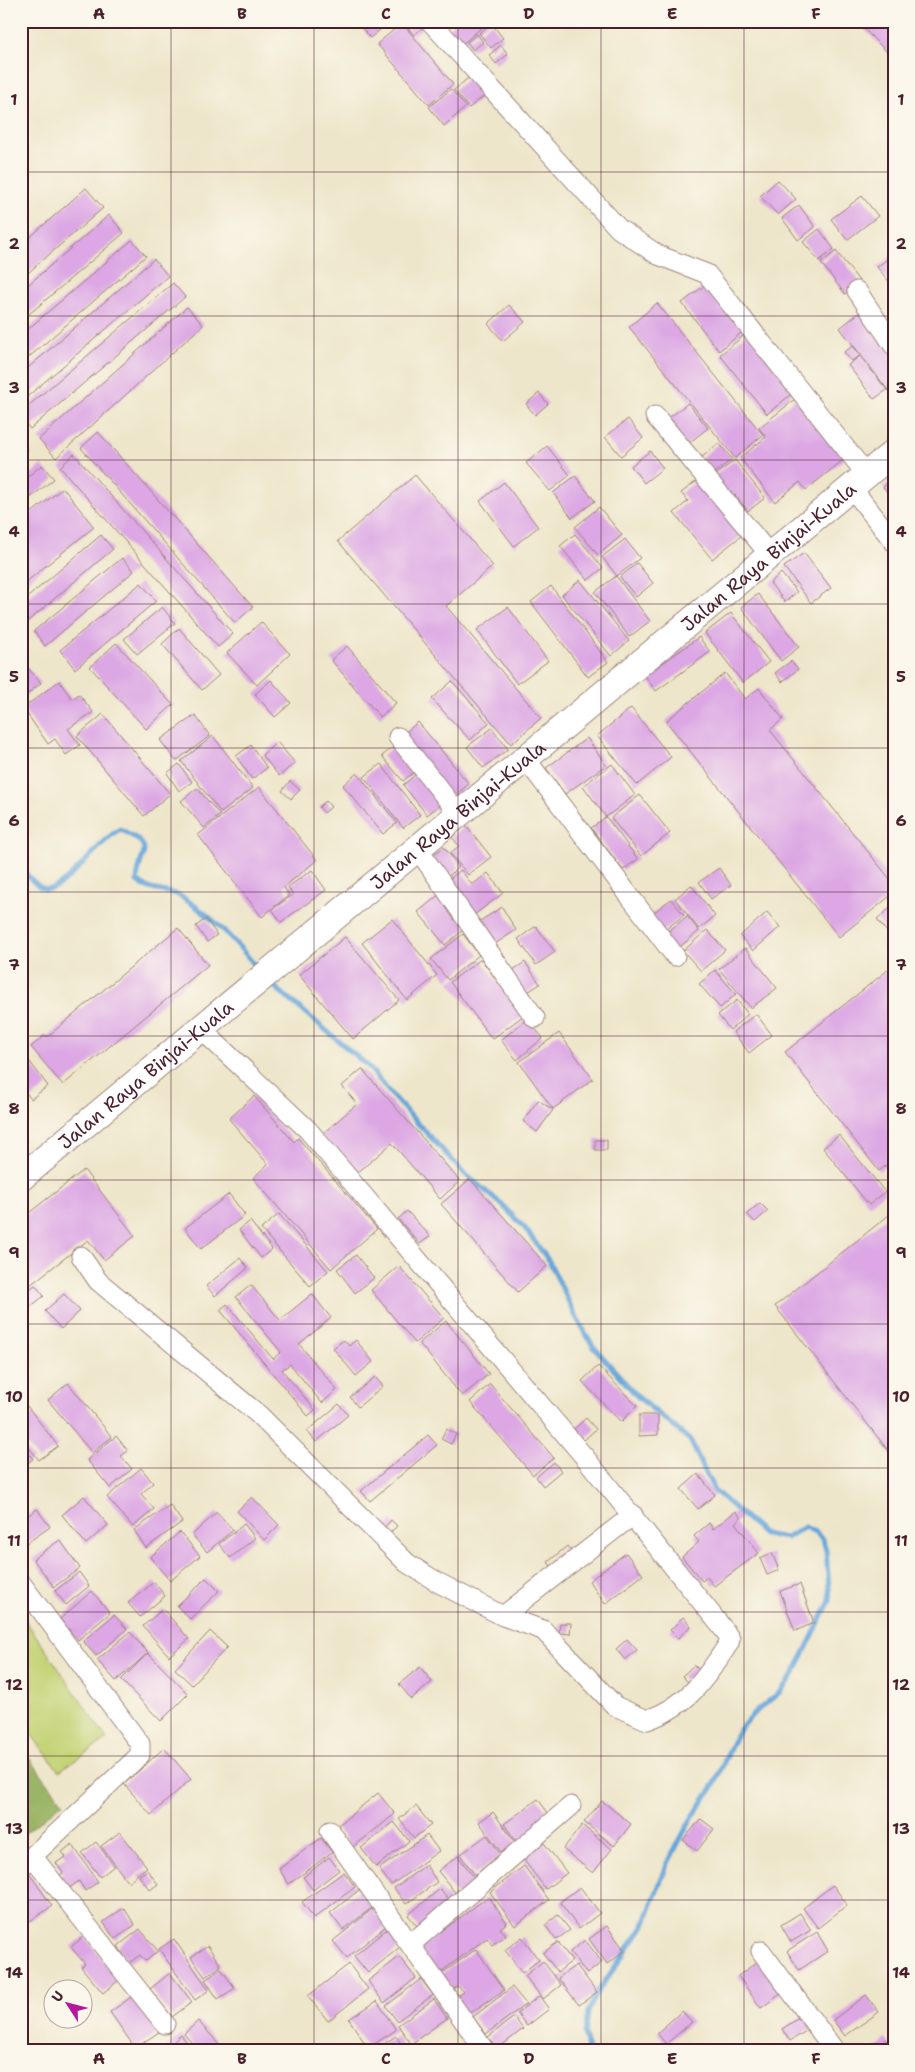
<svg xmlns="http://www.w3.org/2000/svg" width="915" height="2072" viewBox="0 0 915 2072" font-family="'Shantell Sans',sans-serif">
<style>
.green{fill:#c4d375;stroke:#877950}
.forest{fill:#9bb566;stroke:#726a48}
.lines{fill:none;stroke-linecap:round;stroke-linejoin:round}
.stream{stroke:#68a6da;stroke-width:5}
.building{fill:#dca7e4}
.minor-casing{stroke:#9c827a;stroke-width:21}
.secondary-casing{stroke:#9c827a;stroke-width:28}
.minor{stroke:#fff;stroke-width:19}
.secondary{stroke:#fff;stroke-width:26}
.grid{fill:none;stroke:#4a1f2b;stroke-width:1;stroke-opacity:0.55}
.labels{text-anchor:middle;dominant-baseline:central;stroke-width:4.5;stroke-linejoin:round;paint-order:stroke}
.street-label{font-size:19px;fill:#4a1f2b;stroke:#fbf7ec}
.neatline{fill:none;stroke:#4a1f2b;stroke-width:2}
.grid-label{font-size:16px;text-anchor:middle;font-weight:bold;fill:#4a1f2b}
</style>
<rect width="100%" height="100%" fill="#fbf7ec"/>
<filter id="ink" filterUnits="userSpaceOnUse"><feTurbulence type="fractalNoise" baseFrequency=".02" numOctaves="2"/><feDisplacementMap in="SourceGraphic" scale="10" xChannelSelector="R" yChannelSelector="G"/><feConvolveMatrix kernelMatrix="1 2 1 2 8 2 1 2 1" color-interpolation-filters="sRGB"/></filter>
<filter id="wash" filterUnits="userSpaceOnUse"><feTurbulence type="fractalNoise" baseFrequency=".0096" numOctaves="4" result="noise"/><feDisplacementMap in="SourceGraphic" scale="20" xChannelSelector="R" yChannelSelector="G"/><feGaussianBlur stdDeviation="1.12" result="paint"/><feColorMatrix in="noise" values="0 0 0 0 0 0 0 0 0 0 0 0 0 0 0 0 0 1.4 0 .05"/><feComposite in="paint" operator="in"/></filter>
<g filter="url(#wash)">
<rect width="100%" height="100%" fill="#eee6ca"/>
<path class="green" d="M21,1614L107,1739L59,1771L21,1721Z"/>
<path class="forest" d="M21,1747L63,1803L21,1836Z"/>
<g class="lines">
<path class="stream" d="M21,868C28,875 35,886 45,889C64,893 101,838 120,829C159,849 139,849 137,881C154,895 167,888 180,896C212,915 235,941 259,970
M269,982L368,1066L394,1098L465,1174L499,1202L524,1227L549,1261L575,1315L593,1346L638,1397L690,1440L714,1490L764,1534L786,1538L805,1527L815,1532L823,1540L826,1551L830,1601L793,1675L780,1692L753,1714L737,1733L714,1785L688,1824L667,1865L643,1927L598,1991L588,2012L585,2034L588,2051"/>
</g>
<g id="blocks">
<path class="building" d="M356,21H385L387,24L370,38Z
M402,21H426L428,23L414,35Z
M457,21H488V22L461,45L448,29Z
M856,21H891L894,24V49L889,54Z
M402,23L453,84L429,105L377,44Z
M491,23L503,38L491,48L479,33Z
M477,34L483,42L473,50L467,42Z
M501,45L508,54L496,64L489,55Z
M473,74L488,93L469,108L454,90Z
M451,89L466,107L444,126L429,107Z
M778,180L796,199L778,215L760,196Z
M86,188L103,208L21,279V245Z
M862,196L878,216L847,240L831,219Z
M799,205L815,227L798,240L782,218Z
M109,215L124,233L21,321V291Z
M819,229L834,249L819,261L803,242Z
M132,240L146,256L21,364V335Z
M836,251L860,282L845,294L821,263Z
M894,254V282L891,284L877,267Z
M154,259L168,276L21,402V374Z
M709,282L746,329L719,351L682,303Z
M173,283L185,297L30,429L21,418V412Z
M657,303L763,435L735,458L629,327Z
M509,305L525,322L503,341L488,324Z
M187,307L203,325L56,458L39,439Z
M860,312L894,356V398L840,328Z
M748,332L795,391L767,414L720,355Z
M853,346L860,356L851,361L844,352Z
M860,356L887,390L874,399L848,365Z
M539,393L548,404L535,415L526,404Z
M800,395L848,456L806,490L800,482L775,502L740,458L766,437L759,428Z
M688,403L708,428L685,446L665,421Z
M628,419L643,438L621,456L605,437Z
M98,432L253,607L235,623L81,448Z
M21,442L28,450L21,455Z
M719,443L732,459L714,474L701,458Z
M547,446L570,475L550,491L526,463Z
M650,451L663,468L644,483L631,466Z
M74,454L233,634L218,647L60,467Z
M735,460L765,498L748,511L735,495L726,501L709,480Z
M42,465L54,479L21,505V482Z
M415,475L493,566L446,606L541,718L511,744L338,541Z
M575,476L595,501L572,518L553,493Z
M702,477L746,532L712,559L674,513L688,501L681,493Z
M894,479V501L883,487Z
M504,482L538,527L514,546L480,501Z
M63,488L94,527L21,586V521Z
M599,507L622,535L598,555L575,527Z
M575,534L603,568L588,580L560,546Z
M101,535L113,549L27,622L21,615V603Z
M625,539L640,558L617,576L602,557Z
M804,553L831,588L811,603L784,567Z
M122,558L134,571L45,646L34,631Z
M637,563L653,583L636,597L620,577Z
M781,573L797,592L785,602L770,583Z
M616,576L650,621L629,637L595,592Z
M580,580L629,641L611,656L562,595Z
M141,583L156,601L75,669L60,650Z
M551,586L608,662L588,677L531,602Z
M758,594L799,647L781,661L741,607Z
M162,607L175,623L137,654L124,639Z
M508,607L548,661L517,684L477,630Z
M731,613L769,662L743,683L705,633Z
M261,622L290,654L257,685L227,653Z
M179,628L219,675L202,690L162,644Z
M699,637L710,652L656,691L645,676Z
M116,643L173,705L146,729L90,667Z
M347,646L396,703L380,717L331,660Z
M21,660L41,683L24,697L21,693Z
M791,661L798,669L782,682L775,673Z
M725,673L745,699L759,688L783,719L770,730L894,884V893L839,937L666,721Z
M271,680L291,703L275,717L255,694Z
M59,681L72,699L79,694L93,712L68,729L80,745L66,755L55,739L48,744L23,708Z
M452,681L489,723L470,740L432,699Z
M631,708L671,757L637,785L597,736Z
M103,714L170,794L144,816L77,736Z
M195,715L210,736L176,761L160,740Z
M418,722L469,784L452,798L401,736Z
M492,728L508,749L483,768L467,747Z
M213,736L253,788L221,813L181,761Z
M587,738L606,765L565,794L546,768Z
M277,742L295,763L279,776L262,755Z
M397,744L418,769L403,781L382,756Z
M251,745L267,768L252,779L236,756Z
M179,764L192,782L179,791L167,773Z
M381,764L420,815L403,828L364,777Z
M612,764L635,795L606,817L638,859L623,870L591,828L606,817L583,786Z
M421,770L445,801L427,815L403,785Z
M357,773L397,823L383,834L343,785Z
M290,781L300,790L291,799L282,791Z
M259,787L317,860L284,887L289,895L262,917L198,835Z
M197,788L220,815L204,828L181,801Z
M640,795L670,833L641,856L611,818Z
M326,801L331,807L324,813L319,807Z
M466,825L491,857L468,875L450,853L459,846L452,837Z
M444,847L459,867L446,878L430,857Z
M719,868L731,885L711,899L699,882Z
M312,870L326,890L281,922L272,909L293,895L288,887Z
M461,870L472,885L488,873L503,893L474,915L448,880Z
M691,885L715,916L699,929L675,899Z
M440,894L467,927L445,945L418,912Z
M671,899L684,915L661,933L648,917Z
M894,905V941L877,919Z
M502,907L516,930L495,944L480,921Z
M767,912L780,927L753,951L740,936Z
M687,916L699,931L675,951L663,936Z
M206,919L217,935L207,942L196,926Z
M392,919L437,975L407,1000L362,943Z
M536,926L555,952L536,965L518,939Z
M178,928L208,965L63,1085L31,1047L45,1035L47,1037Z
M707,930L725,950L701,971L683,951Z
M463,934L479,955L448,980L431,959Z
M345,937L399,1000L353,1039L299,975Z
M745,948L777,988L751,1008L719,969Z
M481,959L523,1016L492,1039L450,982Z
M525,962L540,984L525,994L510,972Z
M894,965V1159L879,1171L785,1052Z
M715,970L736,994L720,1008L699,984Z
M737,1000L748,1014L730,1030L718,1015Z
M756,1014L772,1035L749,1053L733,1032Z
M527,1019L543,1038L517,1060L501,1040Z
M559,1033L593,1079L553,1109L519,1062Z
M21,1050L48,1086L31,1099L21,1086Z
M362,1069L460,1181L440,1199L392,1143L355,1175L321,1135L357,1104L342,1086Z
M254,1096L294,1142L298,1138L377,1229L331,1269L253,1178L268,1164L229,1119Z
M538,1100L553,1110L537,1132L523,1121Z
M839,1135L885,1192L869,1205L823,1148Z
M595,1140H607V1150H595Z
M84,1170L135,1236L104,1260L88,1240L21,1292V1219Z
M470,1179L547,1266L518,1292L441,1204Z
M229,1194L245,1215L201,1249L185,1228Z
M760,1203L768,1211L755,1222L747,1214Z
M407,1211L430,1236L420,1244L398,1219Z
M894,1211V1458L775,1306Z
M279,1214L328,1271L310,1286L261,1229Z
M250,1221L272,1249L261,1258L239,1230Z
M356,1255L374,1278L355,1293L337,1269Z
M240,1258L248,1268L215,1296L206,1286Z
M399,1266L444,1318L415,1343L371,1290Z
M35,1285L44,1296L21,1314V1296Z
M251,1285L280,1320L312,1294L331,1318L299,1344L337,1390L322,1403L290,1364L282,1370L315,1410L308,1416L220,1310L227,1304L273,1359L281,1352L236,1297Z
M64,1294L80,1311L61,1329L45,1311Z
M446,1321L489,1374L462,1396L419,1343Z
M344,1340L349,1346L356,1340L373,1362L356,1376L333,1348Z
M598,1366L637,1406L621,1422L582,1381Z
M375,1377L383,1386L358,1407L350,1397Z
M68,1383L112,1437L92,1453L48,1400Z
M490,1384L554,1458L533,1475L470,1402Z
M339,1404L348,1415L316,1442L307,1431Z
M27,1406L58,1446L39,1460L21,1438V1411Z
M639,1415H658V1435L639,1436Z
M586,1418L596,1429L584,1440L574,1429Z
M446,1429L456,1434L451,1444L441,1439Z
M428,1435L437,1445L370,1501L361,1491Z
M116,1436L128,1451L121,1456L132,1469L110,1488L87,1460Z
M21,1443L33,1459L21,1468Z
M554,1462L561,1471L543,1486L536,1477Z
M141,1468L153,1483L141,1494L154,1509L133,1527L107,1497Z
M698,1474L715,1495L698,1509L681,1489Z
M84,1496L108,1525L86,1544L62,1515Z
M252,1497L279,1525L264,1540L237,1511Z
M170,1505L182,1522L146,1548L134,1530Z
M37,1509L50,1527L27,1543L21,1535V1520Z
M736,1511L741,1518L735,1523L759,1553L714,1586L707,1577L702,1581L682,1557L699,1542L694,1536L709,1523L713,1529Z
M217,1512L233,1530L207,1552L192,1535Z
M391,1520L397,1526L390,1533L384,1528Z
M244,1524L255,1538L230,1558L219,1544Z
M180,1532L200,1556L170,1581L150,1557Z
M60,1540L80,1568L54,1587L33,1559Z
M567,1546L575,1556L555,1571L548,1562Z
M626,1553L643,1575L605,1604L589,1581Z
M772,1553L779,1570L767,1575L760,1558Z
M79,1572L89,1586L66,1605L55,1591Z
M206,1578L219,1591L190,1619L177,1606Z
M154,1582L165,1596L140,1617L128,1603Z
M800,1584L814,1623L795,1631L780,1591Z
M92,1591L110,1613L78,1640L60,1619Z
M163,1609L189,1639L169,1656L143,1626Z
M114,1615L127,1629L96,1656L83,1641Z
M683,1617L691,1626L678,1638L670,1630Z
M560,1623H571L570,1634L559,1633Z
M210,1631L227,1647L192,1685L175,1669Z
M130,1632L148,1653L116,1681L97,1660Z
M627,1639L637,1650L625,1660L616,1649Z
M148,1653L188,1694L161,1721L121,1680Z
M694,1665L703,1674L691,1685L682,1676Z
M420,1667L432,1682L411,1699L399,1684Z
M164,1748L191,1779L151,1815L124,1784Z
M378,1793L395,1814L352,1848L336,1827Z
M538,1799L553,1820L518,1844L504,1824Z
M602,1801L631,1824L614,1846L584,1822Z
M416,1806L431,1825L414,1838L399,1819Z
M493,1812L517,1845L503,1855L479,1822Z
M701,1819L714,1829L697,1851L683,1840Z
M394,1822L409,1841L376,1867L361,1848Z
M582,1825L612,1849L593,1873L563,1849Z
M120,1832L147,1867L128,1882L101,1846Z
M427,1835L439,1851L391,1885L379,1869Z
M487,1835L501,1855L475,1875L460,1855Z
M321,1838L332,1852L289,1884L279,1869Z
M96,1842L114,1866L100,1877L82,1853Z
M544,1843L567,1873L546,1889L523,1859Z
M72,1844L98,1882L85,1891L79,1881L68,1889L59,1876L63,1873L56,1863L66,1857L62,1852Z
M458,1856L476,1880L457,1895L438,1871Z
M329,1857L339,1870L313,1890L303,1877Z
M426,1865L437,1882L406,1904L394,1888Z
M524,1866L549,1900L515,1926L490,1892Z
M27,1870L52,1906L30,1921L21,1909V1874Z
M147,1870L158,1884L150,1890L139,1876Z
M344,1872L355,1887L314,1918L302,1902Z
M833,1885L847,1905L818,1928L803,1908Z
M580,1887L600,1913L579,1929L560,1902Z
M440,1889L454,1905L422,1932L408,1915Z
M359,1890L373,1907L343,1930L330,1913Z
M488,1897L507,1923L500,1928L506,1935L492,1945L487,1938L438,1974L419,1948Z
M124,1908L135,1925L115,1939L103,1922Z
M372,1909L386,1926L347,1958L333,1941Z
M800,1913L811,1930L791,1942L781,1925Z
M558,1915L570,1930L556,1940L545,1925Z
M607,1926L625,1951L607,1964L589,1939Z
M140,1929L158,1951L146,1961L140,1955L129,1963L118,1946Z
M387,1929L400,1947L368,1973L354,1956Z
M817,1932L828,1951L799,1970L787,1951Z
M84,1936L119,1980L103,1993L81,1967L85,1964L71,1947Z
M522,1937L539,1960L522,1973L505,1950Z
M174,1939L209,1990L195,2000L159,1949Z
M585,1940L602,1962L587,1974L570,1952Z
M558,1942L572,1961L558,1972L543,1953Z
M208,1946L221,1966L205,1977L191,1957Z
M476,1949L504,1990L466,2016L454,1998L463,1992L458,1986L452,1990L441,1974Z
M399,1957L416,1978L384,2003L368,1981Z
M543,1961L561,1985L543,1999L525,1976Z
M758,1961L782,1993L761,2008L738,1976Z
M349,1964L368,1989L328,2021L308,1996Z
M576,1965L597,1992L579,2005L558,1978Z
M221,1969L235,1988L218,1999L205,1980Z
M170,1973L192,2002L172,2017L150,1989Z
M421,1979L433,1995L397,2021L386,2006Z
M512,1987L526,2004L486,2034L473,2017Z
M137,1993L162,2030L135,2048L110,2012Z
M866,1995L879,2012L845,2036L833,2020Z
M539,1996L549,2009L527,2026L517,2013Z
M434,1999L447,2018L411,2044L398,2025Z
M377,2001L396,2030L368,2048L349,2019Z
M682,2011L692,2022L666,2044L657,2033Z
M803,2015L811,2028L790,2041L782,2029Z
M514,2017L523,2029L497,2049L488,2037Z
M198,2021L220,2045L214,2051H199L184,2034Z
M181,2035L194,2051H163Z
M396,2036L406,2051H373Z
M886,2039L894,2051H872Z
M816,2044L821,2051H806Z"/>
</g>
</g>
<g filter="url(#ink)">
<use href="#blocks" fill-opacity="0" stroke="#9c827a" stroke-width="1"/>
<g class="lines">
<defs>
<path id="minor" d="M430,21L619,229L658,255L707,274L867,475
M857,291L894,346
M655,416L770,555
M851,487L894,542
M398,737L458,813
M525,758L675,956
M417,848L535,1018
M81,1256L98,1281L259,1415L407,1563L437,1582L503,1616L543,1630L615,1706L647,1720C688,1706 706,1678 729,1643L730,1639L725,1631L587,1460L308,1130L200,1028
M21,1583L140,1744V1755L21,1867
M503,1616L633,1515
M330,1831L485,2051
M33,1857L165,2024
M411,1944L571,1806
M761,1951L835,2051"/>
<g id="secondary">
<path id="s1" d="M21,1178L894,452"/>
</g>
</defs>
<use href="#minor" class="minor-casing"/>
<use href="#secondary" class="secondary-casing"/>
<use href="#minor" class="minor"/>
<use href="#secondary" class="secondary"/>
</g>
</g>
<path class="grid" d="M171,21V2051M314,21V2051M458,21V2051M601,21V2051M744,21V2051M21,172H894M21,316H894M21,460H894M21,604H894M21,748H894M21,892H894M21,1036H894M21,1180H894M21,1324H894M21,1468H894M21,1612H894M21,1756H894M21,1900H894"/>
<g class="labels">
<g class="street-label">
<text stroke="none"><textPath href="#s1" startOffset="972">Jalan Raya Binjai-Kuala</textPath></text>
<text stroke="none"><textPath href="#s1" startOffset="568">Jalan Raya Binjai-Kuala</textPath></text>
<text stroke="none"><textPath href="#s1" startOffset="162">Jalan Raya Binjai-Kuala</textPath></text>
</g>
</g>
<rect width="915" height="2072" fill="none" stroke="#fbf7ec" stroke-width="55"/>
<g transform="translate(68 2004) rotate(306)"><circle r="24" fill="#fbf7ec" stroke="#b4a19f"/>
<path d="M0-4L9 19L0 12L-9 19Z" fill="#b5179e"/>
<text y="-8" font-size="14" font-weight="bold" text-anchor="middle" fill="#4a1f2b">U</text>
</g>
<rect x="28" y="28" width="860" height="2016" class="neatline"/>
<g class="grid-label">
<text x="99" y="19">A</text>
<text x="242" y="19">B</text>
<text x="386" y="19">C</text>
<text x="529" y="19">D</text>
<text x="672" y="19">E</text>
<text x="816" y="19">F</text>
<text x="14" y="105">1</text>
<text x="901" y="105">1</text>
<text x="14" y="249">2</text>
<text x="901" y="249">2</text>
<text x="14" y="393">3</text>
<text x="901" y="393">3</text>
<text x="14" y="537">4</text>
<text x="901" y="537">4</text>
<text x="14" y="682">5</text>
<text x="901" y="682">5</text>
<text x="14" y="826">6</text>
<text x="901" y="826">6</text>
<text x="14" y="970">7</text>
<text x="901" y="970">7</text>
<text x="14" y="1114">8</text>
<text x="901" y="1114">8</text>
<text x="14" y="1258">9</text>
<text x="901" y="1258">9</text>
<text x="14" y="1402">10</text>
<text x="901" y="1402">10</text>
<text x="14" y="1546">11</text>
<text x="901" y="1546">11</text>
<text x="14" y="1690">12</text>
<text x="901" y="1690">12</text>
<text x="14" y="1834">13</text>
<text x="901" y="1834">13</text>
<text x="14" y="1978">14</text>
<text x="901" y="1978">14</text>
<text x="99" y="2064">A</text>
<text x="242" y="2064">B</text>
<text x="386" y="2064">C</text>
<text x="529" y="2064">D</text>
<text x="672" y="2064">E</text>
<text x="816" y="2064">F</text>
</g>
</svg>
